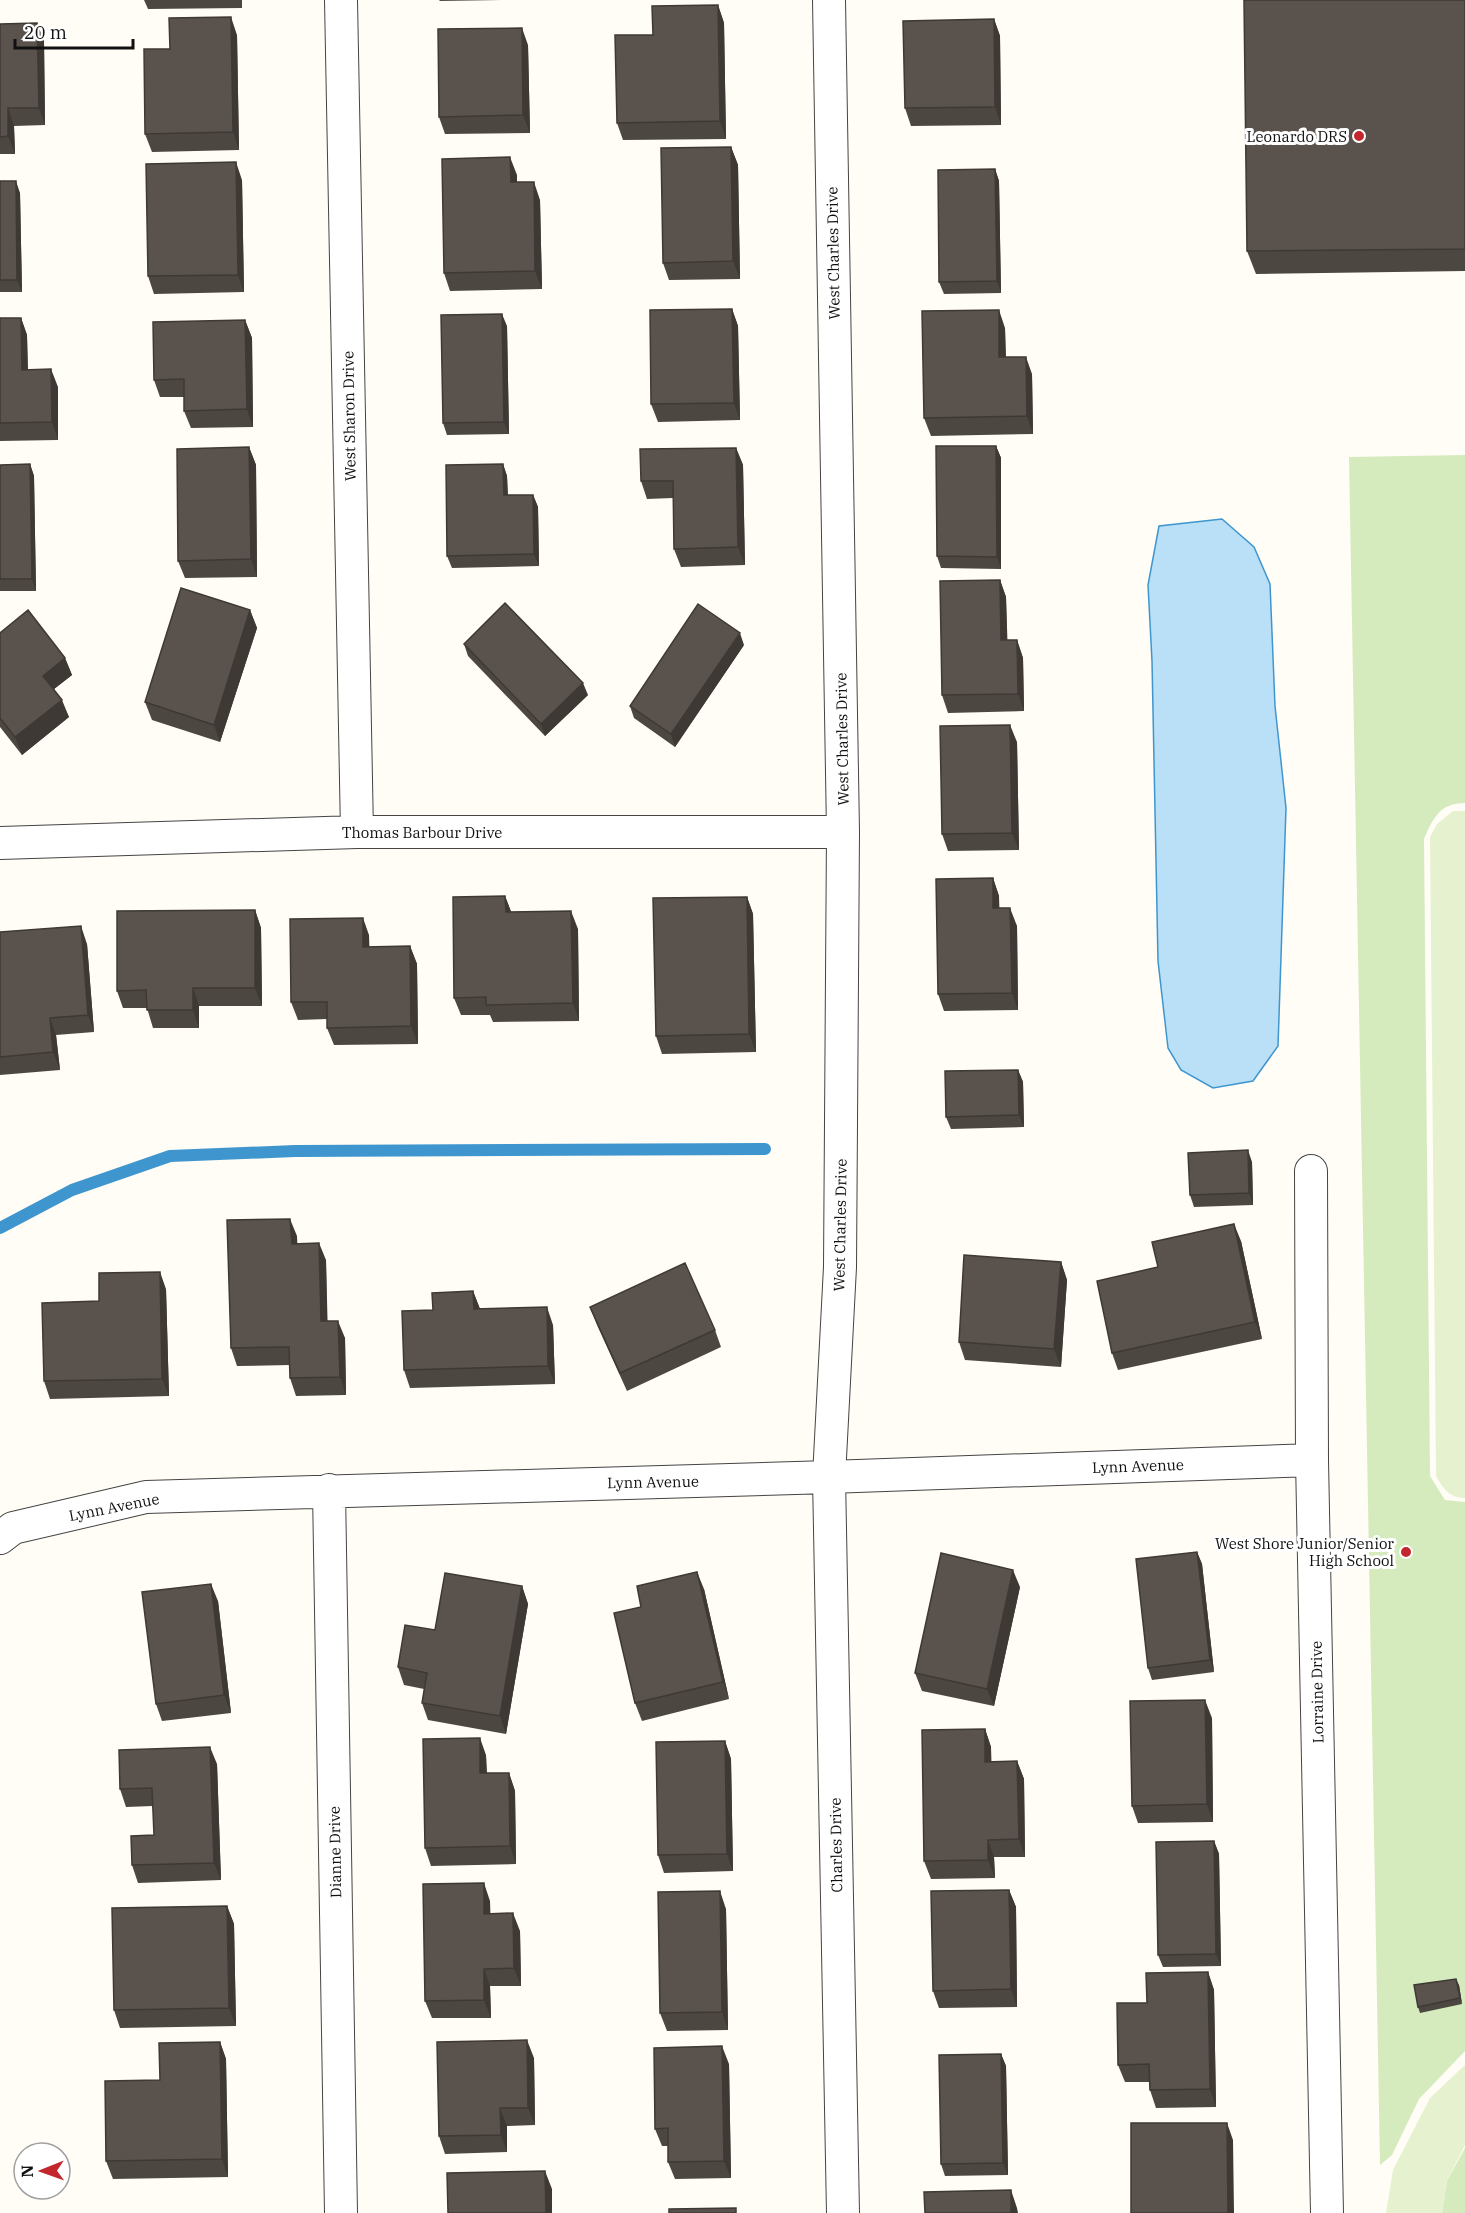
<svg xmlns="http://www.w3.org/2000/svg" width="1465" height="2213" viewBox="0 0 1465 2213" font-family="'IBM Plex Serif',serif">
<style>
.green{fill:#d5ebbd}
.pitch{fill:#e6f2cf}
.water{fill:#b9e0f7;stroke:#3f96cf;stroke-width:1.5}
.lines{fill:none;stroke-linecap:round;stroke-linejoin:round}
.stream{stroke:#3f96cf;stroke-width:12}
.street-casing{stroke:#444;stroke-width:34}
.street{stroke:#fff;stroke-width:32}
.wall{fill:#4d4742}
.shaded-wall{fill:#3f3936}
.building{fill:#5a524d;stroke:#3f3936;stroke-width:1.5}
.poi-dot{fill:#c4262e;stroke:#fff;stroke-width:2}
.labels{text-anchor:middle;dominant-baseline:central;stroke-width:6;stroke-linejoin:round;paint-order:stroke}
.poi-label{font-size:15px;fill:#111;stroke:#fff;text-anchor:end}
.street-label{font-size:15px;fill:#111;stroke:#fff}
</style>
<rect width="100%" height="100%" fill="#fffdf5"/>
<path class="green" d="M1465,455V803C1440,803 1433,818 1424,839L1430,1476L1445,1500L1465,1502V2051L1419,2099L1392,2155L1380,2165L1349,457Z
M1465,2148V2213H1442L1447,2181Z"/>
<path class="pitch" d="M1453,811H1465V1498C1449,1498 1443,1488 1436,1476L1430,837L1437,824Z
M1465,2065V2145L1447,2181L1442,2213H1386L1393,2170L1430,2098Z"/>
<path class="water" d="M1222,519L1254,547L1270,584L1275,706L1286,808L1278,1046L1253,1081L1213,1088L1181,1070L1168,1048L1158,961L1152,661L1148,585L1159,526Z"/>
<g class="lines">
<path class="stream" d="M0,1228L72,1190L170,1156L295,1151L765,1149"/>
<defs>
<path id="street" d="M341,0L357,832
M829,0L843,832L840,1267L829,1477L843,2213
M0,843L357,832H843
M1311,1171L1312,1460L1327,2213
M329,1490L341,2213
M0,1538L13,1528L146,1497L829,1477L1312,1460"/>
</defs>
<use href="#street" class="street-casing"/>
<use href="#street" class="street"/>
</g>
<path class="wall" d="M144,0H242V8L148,9Z
M439,0H502L440,1Z
M1465,0V271L1256,274L1247,251Z
M718,5L724,23L726,139L623,140L617,123L653,35Z
M994,19L1000,36L1001,125L911,126L905,108Z
M37,23L44,41L45,125L14,126L15,154H0V24Z
M237,35L239,150L152,152L145,134L170,49Z
M528,45L530,133L445,134L439,117Z
M731,147L738,165L740,279L669,280L663,263Z
M995,169L999,181L1001,293L944,294L939,282Z
M517,175V182L540,200L542,289L450,291L444,273Z
M242,180L244,292L154,294L148,276Z
M0,181L20,193L22,292H0Z
M732,309L738,326L740,420L658,422L651,404Z
M0,318H21L27,335L28,369L58,387V440L0,441Z
M245,320L252,338L253,427L191,428L184,411V397H160L154,380Z
M507,326L509,434L447,435L443,423Z
M1005,328L1006,357L1032,374L1033,434L931,436L924,418Z
M996,446L1001,458V569L941,568L937,556Z
M249,447L256,465L257,577L185,578L178,561Z
M736,448L743,465L745,565L681,567L674,549L673,498L647,499L641,481Z
M30,464L34,476L36,591H0V465Z
M503,464L507,476L508,495H533L538,507L539,566L452,568L447,556Z
M1000,580L1006,597L1007,640H1017L1023,658L1024,711L948,713L942,695Z
M250,610L257,628L220,742L152,720L145,702Z
M0,633L65,658L72,675L54,689L69,717L22,755L0,727Z
M464,644L588,695L545,736L468,656Z
M744,645L675,747L634,718L630,706Z
M1017,742L1019,850L948,851L942,834Z
M993,878L999,896V908L1017,926L1018,1010L944,1011L938,994Z
M505,896L511,912L578,929L579,1021L493,1022L490,1015H461L454,998Z
M747,897L753,914L756,1052L662,1054L656,1036Z
M255,910L261,928L262,1006H199V1028H153L147,1008H123L117,991Z
M0,932L87,944L94,1032L56,1035L60,1070L0,1075Z
M369,935V947L410,946L417,964L418,1044L334,1045L327,1028V1019L298,1020L291,1002Z
M1018,1070L1023,1082L1024,1127L951,1129L946,1117Z
M1252,1162L1253,1205L1194,1207L1190,1195Z
M297,1236V1244L326,1260L327,1321L345,1338L346,1395L296,1396L290,1378V1365L237,1366L231,1348Z
M1241,1241L1262,1339L1118,1370L1112,1353L1158,1267Z
M1061,1262L1067,1280L1061,1367L965,1360L959,1342Z
M166,1289L169,1396L50,1399L44,1381L99,1301Z
M473,1291L480,1309L553,1325L555,1384L410,1388L404,1370L433,1310Z
M590,1307L715,1330L721,1347L627,1391L597,1325Z
M1197,1552L1202,1564L1214,1672L1152,1680L1148,1668Z
M522,1586L528,1604L506,1734L428,1720L422,1703L424,1689L404,1685L398,1667L435,1630Z
M1020,1587L994,1706L922,1691L915,1673Z
M704,1589L729,1699L642,1721L635,1703L641,1607Z
M218,1601L231,1713L162,1721L156,1704Z
M1212,1718L1213,1822L1138,1823L1132,1806Z
M985,1729L991,1747V1762L1017,1761L1024,1779L1025,1857H994L995,1878L931,1879L924,1861Z
M725,1741L731,1759L733,1871L664,1873L658,1855Z
M486,1755L487,1773H509L515,1791L516,1864L431,1866L425,1848Z
M217,1764L221,1880L138,1883L132,1865L154,1835L153,1806L126,1807L120,1789Z
M1214,1841L1219,1854L1221,1966L1163,1967L1158,1955Z
M1009,1890L1016,1907L1017,2007L939,2008L933,1991Z
M490,1901V1914L520,1931L521,1986H490L491,2018H432L425,2001Z
M227,1906L234,1924L236,2026L120,2028L114,2010Z
M726,1909L728,2030L667,2031L660,2013Z
M1208,1972L1214,1990L1216,2107L1156,2108L1150,2090L1149,2082H1125L1118,2065L1147,2003Z
M1459,1985L1462,2004L1420,2013L1418,2007Z
M220,2042L226,2059L228,2177L113,2179L106,2161L160,2080Z
M1001,2054L1006,2066L1008,2175L945,2176L941,2164Z
M534,2058L535,2125L507,2126V2152L445,2154L439,2136Z
M729,2064L731,2178L675,2179L668,2162V2146H662L655,2129Z"/>
<path class="shaded-wall" d="M718,5L724,23L726,139L720,121Z
M231,17L237,35L239,150L233,132Z
M994,19L1000,36L1001,125L995,107Z
M37,23L44,41L45,125L39,108Z
M522,28L528,45L530,133L523,115Z
M8,108L14,126L15,154L8,136Z
M731,147L738,165L740,279L733,261Z
M510,157L517,175V200L511,182Z
M236,162L242,180L244,292L238,275Z
M995,169L999,181L1001,293L997,281Z
M16,181L20,193L22,292L17,280Z
M534,182L540,200L542,289L535,271Z
M732,309L738,326L740,420L734,403Z
M999,310L1005,328L1006,375L999,357Z
M502,314L507,326L509,434L504,422Z
M21,318L27,335L28,387L22,370Z
M245,320L252,338L253,427L247,409Z
M1026,357L1032,374L1033,434L1027,416Z
M51,369L58,387V440L52,422Z
M996,446L1001,458V569L997,557Z
M249,447L256,465L257,577L251,559Z
M736,448L743,465L745,565L738,547Z
M30,464L34,476L36,591L32,579Z
M503,464L507,476L508,507L504,495Z
M533,495L538,507L539,566L534,554Z
M1000,580L1006,597L1008,658L1001,640Z
M250,610L257,628L220,742L214,725Z
M740,633L744,645L675,747L671,734Z
M1017,640L1023,658L1024,711L1018,694Z
M65,658L72,675L49,693L43,676Z
M583,683L588,695L545,736L541,724Z
M62,700L69,717L22,755L15,737Z
M1010,725L1017,742L1019,850L1012,833Z
M993,878L999,896L1000,926L993,908Z
M505,896L512,914L506,912Z
M747,897L753,914L756,1052L749,1034Z
M1010,908L1017,926L1018,1010L1012,993Z
M255,910L261,928L262,1006L255,988Z
M571,911L578,929L579,1021L573,1003Z
M363,918L369,935L370,965L363,947Z
M81,926L87,944L94,1032L88,1015Z
M410,946L417,964L418,1044L411,1026Z
M193,988L199,1006V1028L193,1010Z
M50,1018L56,1035L60,1070L53,1052Z
M1018,1070L1023,1082L1024,1127L1019,1115Z
M1248,1150L1252,1162L1253,1205L1249,1193Z
M290,1219L297,1236L298,1261L292,1244Z
M1234,1224L1241,1241L1262,1339L1255,1322Z
M319,1243L326,1260L328,1339L321,1321Z
M1061,1262L1067,1280L1061,1367L1054,1349Z
M160,1272L166,1289L169,1396L162,1379Z
M473,1291L480,1309H474Z
M547,1307L553,1325L555,1384L548,1366Z
M338,1321L345,1338L346,1395L340,1377Z
M1197,1552L1202,1564L1214,1672L1210,1660Z
M1013,1570L1020,1587L994,1706L987,1689Z
M697,1572L704,1589L729,1699L723,1682Z
M211,1584L218,1601L231,1713L224,1695Z
M522,1586L528,1604L506,1734L500,1716Z
M1205,1700L1212,1718L1213,1822L1207,1804Z
M985,1729L991,1747L992,1779L985,1762Z
M480,1738L486,1755L487,1791L480,1773Z
M725,1741L731,1759L733,1871L727,1854Z
M210,1747L217,1764L221,1880L214,1863Z
M1017,1761L1024,1779L1025,1857L1019,1839Z
M509,1773L515,1791L516,1864L510,1846Z
M988,1840L994,1857L995,1878L988,1860Z
M1214,1841L1219,1854L1221,1966L1216,1954Z
M484,1883L490,1901L491,1932L484,1914Z
M1009,1890L1016,1907L1017,2007L1011,1989Z
M720,1891L726,1909L728,2030L722,2012Z
M227,1906L234,1924L236,2026L229,2008Z
M513,1913L520,1931L521,1986L514,1968Z
M484,1969L490,1986L491,2018L484,2000Z
M1208,1972L1214,1990L1216,2107L1210,2089Z
M1456,1979L1459,1985L1462,2004L1460,1998Z
M527,2040L534,2058L535,2125L528,2108Z
M220,2042L226,2059L228,2177L222,2159Z
M722,2046L729,2064L731,2178L724,2161Z
M1001,2054L1006,2066L1008,2175L1003,2163Z
M500,2108L507,2126V2152L501,2135Z
M1227,2123L1233,2140L1234,2213H1228Z
M545,2171L552,2189V2213H546Z
M1011,2190L1017,2208L1018,2213H1011Z"/>
<path class="building" d="M1244,0H1465V249L1247,251Z
M718,5L720,121L617,123L615,35H653L652,6Z
M231,17L233,132L145,134L144,49H170L169,18Z
M994,19L995,107L905,108L903,21Z
M37,23L39,108H8V136L0,137V24Z
M522,28L523,115L439,117L438,29Z
M731,147L733,261L663,263L661,148Z
M510,157L511,182H534L535,271L444,273L442,159Z
M236,162L238,275L148,276L146,164Z
M995,169L997,281L939,282L938,170Z
M0,181H16L17,280H0Z
M732,309L734,403L651,404L650,310Z
M999,310V357H1026L1027,416L924,418L922,311Z
M502,314L504,422L443,423L441,315Z
M0,318H21L22,370L51,369L52,422L0,423Z
M245,320L247,409L184,411V379L154,380L153,322Z
M936,446H996L997,557L937,556Z
M249,447L251,559L178,561L177,449Z
M736,448L738,547L674,549L673,481H641L640,449Z
M30,464L32,579H0V465Z
M503,464L504,495H533L534,554L447,556L446,465Z
M1000,580L1001,640H1017L1018,694L942,695L940,581Z
M181,588L250,610L214,725L145,702Z
M505,603L583,683L541,724L464,644Z
M698,604L740,633L671,734L630,706Z
M28,610L65,658L43,676L62,700L15,737L0,718V633Z
M1010,725L1012,833L942,834L940,726Z
M993,878V908H1010L1012,993L938,994L936,879Z
M505,896L506,912L571,911L573,1003L486,1005V997L454,998L453,897Z
M747,897L749,1034L656,1036L653,898Z
M255,910V988H193V1010H147L146,990L117,991V911Z
M363,918V947L410,946L411,1026L327,1028V1002H291L290,919Z
M81,926L88,1015L50,1018L53,1052L0,1057V932Z
M1018,1070L1019,1115L946,1117L945,1071Z
M1248,1150L1249,1193L1190,1195L1188,1153Z
M290,1219L292,1244L319,1243L321,1321H338L340,1377L290,1378L289,1347L231,1348L227,1220Z
M1234,1224L1255,1322L1112,1353L1097,1281L1158,1267L1152,1242Z
M964,1255L1061,1262L1054,1349L959,1342Z
M685,1263L715,1330L620,1373L590,1307Z
M160,1272L162,1379L44,1381L42,1303L99,1301V1273Z
M473,1291L474,1309L547,1307L548,1366L404,1370L402,1311L433,1310L432,1293Z
M1197,1552L1210,1660L1148,1668L1136,1559Z
M941,1553L1013,1570L987,1689L915,1673Z
M697,1572L723,1682L635,1703L614,1613L641,1607L637,1586Z
M445,1573L522,1586L500,1716L422,1703L427,1673L398,1667L405,1625L435,1630Z
M211,1584L224,1695L156,1704L142,1592Z
M1205,1700L1207,1804L1132,1806L1130,1701Z
M985,1729V1762L1017,1761L1019,1839L988,1840V1860L924,1861L922,1730Z
M480,1738V1773H509L510,1846L425,1848L423,1739Z
M725,1741L727,1854L658,1855L656,1742Z
M210,1747L214,1863L132,1865L131,1836L154,1835L152,1788L120,1789L119,1750Z
M1214,1841L1216,1954L1158,1955L1156,1842Z
M484,1883V1914L513,1913L514,1968L484,1969V2000L425,2001L423,1884Z
M1009,1890L1011,1989L933,1991L931,1891Z
M720,1891L722,2012L660,2013L658,1892Z
M227,1906L229,2008L114,2010L112,1908Z
M1208,1972L1210,2089L1150,2090L1149,2064L1118,2065L1117,2003H1147L1146,1973Z
M1456,1979L1460,1998L1418,2007L1414,1985Z
M527,2040L528,2108H500L501,2135L439,2136L437,2042Z
M220,2042L222,2159L106,2161L105,2081L160,2080L159,2043Z
M722,2046L724,2161L668,2162V2128L655,2129L654,2048Z
M1001,2054L1003,2163L941,2164L939,2055Z
M1131,2123H1227L1228,2213H1131Z
M545,2171L546,2213H448L447,2173Z
M1011,2190V2213H925L924,2192Z
M736,2208V2213H669V2209Z"/>
<g class="poi-dot">
<circle cx="1359" cy="136" r="6"/>
<circle cx="1406" cy="1552" r="6"/>
</g>
<g class="labels">
<g class="poi-label">
<text x="1347" y="136">Leonardo DRS</text>
<text x="1394" y="1543">West Shore Junior/Senior<tspan x="1394" dy="17">High School</tspan></text>
</g>
<g class="street-label">
<text transform="translate(833 253) rotate(-91)">West Charles Drive</text>
<text transform="translate(349 416) rotate(-91)">West Sharon Drive</text>
<text transform="translate(842 739) rotate(-91)">West Charles Drive</text>
<text x="422" y="832">Thomas Barbour Drive</text>
<text transform="translate(840 1225) rotate(-89)">West Charles Drive</text>
<text transform="translate(1138 1466) rotate(-2)">Lynn Avenue</text>
<text transform="translate(653 1482) rotate(-1)">Lynn Avenue</text>
<text transform="translate(114 1507) rotate(-11)">Lynn Avenue</text>
<text transform="translate(1317 1692) rotate(-91)">Lorraine Drive</text>
<text transform="translate(836 1845) rotate(-91)">Charles Drive</text>
<text transform="translate(335 1852) rotate(-91)">Dianne Drive</text>
</g>
</g>
<g transform="translate(42 2171) rotate(269)"><circle r="28" fill="#ffffff" stroke="#a0a0a0" stroke-width="1.5"/>
<path d="M0-4.5L10 22L0 15L-10 22Z" fill="#c4262e"/>
<text y="-9" font-size="16" font-weight="bold" text-anchor="middle" fill="#111111">N</text>
</g>
<path d="M15 39v9h118v-9" fill="none" stroke="#111111" stroke-width="3"/>
<text x="24" y="39" font-size="18" fill="#111111" stroke="#ffffff" stroke-width="4.5" paint-order="stroke">20 m</text>
</svg>
